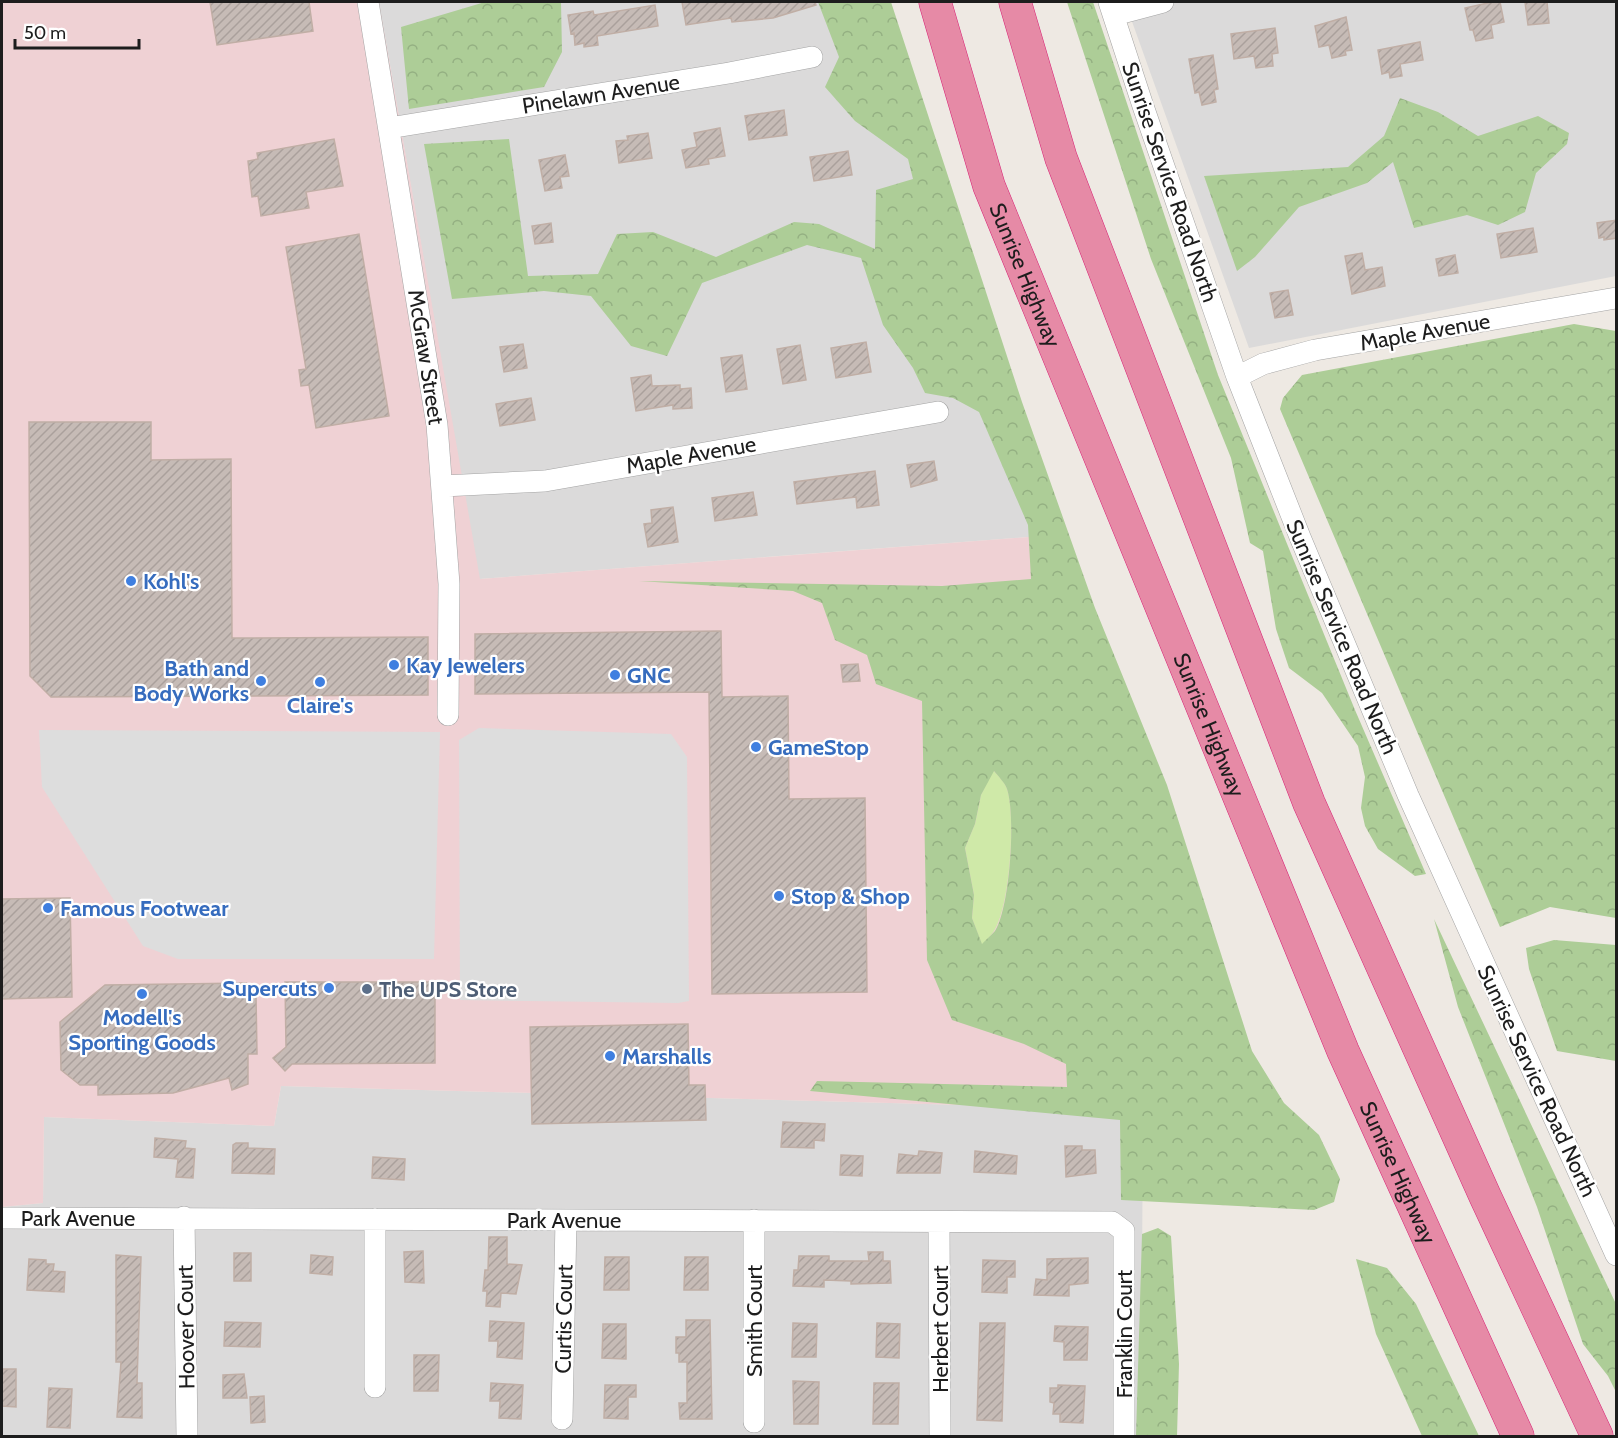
<svg xmlns="http://www.w3.org/2000/svg" width="1618" height="1438" viewBox="0 0 1618 1438" font-family="Cabin,sans-serif">
<style>
.residential{fill:#dbdada}
.commercial{fill:#efd1d4}
.grass{fill:#cfe9a8}
.forest{fill:url(#forest-crowns);fill-rule:evenodd}
.parking{fill:#ddd}
.building{fill:url(#building-hatch);stroke:#c0aea5;stroke-width:1.5}
.lines{fill:none;stroke-linecap:round;stroke-linejoin:round}
.minor-casing{stroke:#a4a4a4;stroke-width:22}
.highway-casing{stroke:#d72476;stroke-width:33}
.minor{stroke:#fff;stroke-width:21}
.highway{stroke:#e68aa6;stroke-width:32}
.shop-dot{fill:#3f7fe0;stroke:#fff;stroke-width:2}
.service-dot{fill:#5c6f8a;stroke:#fff;stroke-width:2}
.labels{text-anchor:middle;dominant-baseline:central;stroke-width:4.5;stroke-linejoin:round;paint-order:stroke}
.street-label{font-size:22px;fill:#1d1d1d;stroke:#fff}
.shop-label{font-size:22px;font-weight:bold;fill:#366cbe;stroke:#fff;text-anchor:start}
.service-label{font-size:22px;font-weight:bold;fill:#4e5e75;stroke:#fff;text-anchor:start}
</style>
<defs>
<pattern id="forest-crowns" width="20" height="18" patternUnits="userSpaceOnUse" patternTransform="scale(1.5)"><rect width="20" height="18" fill="#adcd97"/><path d="M2 6a3 3 0 1 1 6 0M12 15a3 3 0 1 1 6 0" fill="none" stroke="#94b082"/></pattern>
<pattern id="building-hatch" width="6" height="6" patternUnits="userSpaceOnUse" patternTransform="scale(1.5)"><rect width="6" height="6" fill="#c6bbb6"/><path d="M-1 1l2-2M0 6l6-6M5 7l2-2" fill="none" stroke="#aaa09c"/></pattern>
</defs>
<rect width="100%" height="100%" fill="#eee9e3"/>
<path class="residential" d="M379,2H879L1054,535L479,579Z
M1125,2H1616V276L1249,348Z
M281,1086L1143,1110L1141,1436H2V1207L43,1203L44,1117L274,1126Z"/>
<path class="commercial" d="M2,2H379L480,579L1054,535L1143,1110L281,1086L274,1126L44,1117L43,1203L2,1207Z"/>
<path class="grass" d="M993,770C998,776 1005,782 1007,789C1016,815 1010,908 994,931C991,936 986,940 982,945L972,918L974,895L965,848L975,824L981,795Z"/>
<path class="forest" d="M485,2H561L562,52L544,87L409,109L401,27Z
M818,2H891L1022,402L1095,608L1167,785L1252,1051L1284,1103L1319,1135L1340,1179L1334,1202L1314,1210L1121,1200L1120,1120L810,1091L817,1081L1067,1087L1066,1064L1024,1044L952,1020L927,960L922,701L876,684L867,655L835,640L822,603L793,591L639,581L942,586L1031,579L1028,525L979,412L953,398L925,393L913,368L883,325L861,258L807,245L702,283L667,356L631,346L591,296L544,291L452,299L424,144L509,139L528,276L598,274L617,234L653,232L716,257L794,222L819,224L875,249L876,190L913,179L908,159L855,121L825,87L839,57ZM994,771C998,776 1005,783 1007,789C1016,816 1010,907 995,931C991,935 986,940 982,944L972,918L974,895L965,848L975,824L981,795Z
M1067,2H1093L1218,375L1355,710L1426,874L1415,876L1378,849L1365,826L1361,808L1365,777L1358,746L1322,693L1289,668L1276,629L1263,551L1250,543L1231,458L1151,259Z
M1400,98L1438,112L1478,136L1538,116L1569,133L1567,144L1536,173L1525,212L1498,225L1467,215L1414,228L1393,162L1367,183L1299,207L1255,257L1237,271L1204,176L1348,167L1384,136Z
M1574,324L1616,331V918L1550,907L1500,927L1280,409L1283,398L1302,375Z
M1434,919L1616,1304V1392L1608,1376L1583,1344L1537,1207L1458,1007Z
M1554,940L1616,945V1061L1557,1051L1529,969L1526,948Z
M1158,1228L1171,1236L1179,1364L1177,1436H1136L1142,1234Z
M1356,1259L1387,1268L1416,1304L1479,1436H1422L1376,1334Z"/>
<path class="parking" d="M479,728L671,734L687,757L689,1001L678,1003L460,1000L459,740Z
M39,730L440,732L434,959H178L143,946L42,787Z"/>
<path class="building" d="M210,2H309L313,31L217,45Z
M682,2H815L816,5L773,18L732,22L731,18L686,25Z
M1492,2H1500L1504,22L1491,25L1493,38L1476,41L1473,30H1470L1465,8Z
M1525,2H1547L1549,23L1528,25Z
M655,5L658,26L597,36L598,45L584,47V43L575,45L574,33L571,34L568,15L593,11L594,15Z
M1346,17L1352,50L1345,51L1346,55L1332,58L1329,45L1319,47L1315,26Z
M1275,28L1278,53L1272,54L1273,66L1256,68L1254,56L1234,59L1231,34Z
M1420,42L1423,60L1400,64L1402,76L1390,78L1389,72L1382,74L1378,50Z
M1213,55L1218,89L1214,90L1216,102L1202,105L1199,92L1195,93L1189,59Z
M784,110L787,135L749,140L745,116Z
M720,128L725,156L708,159L709,164L686,168L682,150L697,147L694,133Z
M648,133L652,158L619,163L616,141L628,140L627,136Z
M334,139L343,186L306,192L309,208L261,216L258,196L252,197L248,161L258,159L257,153Z
M848,151L852,175L814,181L810,157Z
M565,155L569,176L560,177L562,188L545,191L539,160Z
M1617,220V238L1604,240V237L1599,238L1597,223Z
M551,223L553,242L535,244L532,226Z
M1533,228L1537,252L1501,258L1497,234Z
M359,234L389,416L316,428L309,385L301,386L299,370L306,369L286,247Z
M1362,253L1365,270L1382,267L1385,286L1352,294L1345,256Z
M1455,255L1458,273L1439,276L1436,259Z
M1288,290L1293,315L1275,318L1270,293Z
M866,342L871,372L836,378L831,348Z
M523,344L527,368L504,372L500,347Z
M800,345L806,380L783,384L777,349Z
M742,355L747,389L726,392L721,358Z
M651,375L652,386L680,385V389L691,388L692,408L673,409V405L636,411L631,378Z
M531,398L535,420L500,426L496,404Z
M29,422H151V460L231,459L232,638L428,637V695L51,697L30,676Z
M934,461L937,480L911,487L907,465Z
M875,471L879,505L857,508L856,497L797,504L794,482Z
M753,492L757,515L715,521L712,498Z
M673,507L678,542L648,547L644,524L652,523L651,510Z
M721,631L722,697L788,696L789,799L865,798L867,992L712,994L709,692L475,694V634Z
M858,664L860,681L843,682L841,665Z
M70,898L72,997L2,999V899Z
M285,982H435V1063L292,1064L285,1071L273,1058L286,1047Z
M246,983V995H256L257,1054H248V1084L232,1090L229,1078L173,1093L98,1095V1085H80L61,1070L60,1022L105,985Z
M688,1024L689,1085H705L706,1120L532,1124L530,1027Z
M783,1122L825,1124L824,1141L814,1140V1148L781,1147Z
M155,1138L186,1141L185,1148L195,1149L193,1178L176,1177L178,1159L154,1157Z
M236,1143H248V1148L275,1149L274,1174L232,1173L233,1145Z
M1065,1146H1082V1150H1095L1096,1173L1066,1177Z
M919,1151L942,1153L940,1173H897L899,1154L918,1156Z
M975,1151L1017,1156L1016,1174L974,1172Z
M841,1155L863,1156L862,1176L840,1175Z
M373,1157L405,1159L404,1180L372,1178Z
M489,1237H507V1264L522,1265L516,1294L501,1293L500,1307L486,1306L487,1291H483L485,1270H488Z
M423,1251L424,1283L405,1282L404,1252Z
M868,1252H883V1261H890L891,1283L851,1284V1281L824,1280V1287L793,1286L794,1270H798L799,1256H829V1261H869Z
M234,1253H251V1281H234Z
M116,1255L141,1257L137,1383H142V1418L117,1417L121,1362H116Z
M311,1255L333,1257L332,1275L310,1273Z
M605,1257H629V1290H604Z
M685,1257H708V1290H684Z
M1088,1258V1283L1069,1285V1296L1034,1295L1036,1279L1047,1280V1259Z
M29,1259L46,1260V1264H54L53,1271L65,1272L64,1292L27,1290Z
M983,1260L1015,1261V1277H1007V1293L982,1292Z
M686,1320H710L712,1419H680L679,1403H687V1362H679V1353H676V1337H686Z
M490,1321L524,1323L522,1359L497,1357L498,1341H489Z
M225,1322L261,1323L260,1347L224,1346Z
M793,1323L817,1324L816,1357H792Z
M877,1323L900,1324L899,1358L876,1357Z
M980,1323H1005L1002,1421L977,1420Z
M603,1324H626V1359L602,1358Z
M1055,1326L1088,1327L1087,1360H1064V1342L1054,1341Z
M414,1355H439L438,1391H414Z
M2,1369H16V1407L2,1406Z
M244,1374L247,1398H223V1375Z
M793,1381L819,1382L818,1424H794Z
M491,1383L523,1385L521,1419L499,1418L500,1401H490Z
M874,1383H899L898,1424H873Z
M605,1385H636V1397H628V1419L604,1418Z
M1058,1385L1085,1386L1083,1423L1060,1422V1414H1053L1054,1403L1050,1402V1388H1058Z
M49,1388L72,1389L70,1428L47,1427Z
M264,1396L265,1422L251,1423L250,1397Z"/>
<g class="lines">
<defs>
<path id="minor" d="M368,2L437,425L449,584L448,715
M1109,2L1143,106L1237,377L1300,537L1408,795L1616,1255
M1114,15L1163,2
M389,128L729,73L812,57
M1237,377L1263,364L1315,350L1616,298
M443,486L545,481L938,412
M184,1217L187,1436
M2,1218L1112,1222L1124,1231V1436
M375,1219V1387
M939,1222L940,1436
M562,1419L566,1220
M754,1422V1220"/>
<g id="highway">
<path id="s1" d="M935,2L989,186L1343,1051L1518,1436"/>
<path d="M1015,2L1061,158L1309,803L1485,1196L1597,1436"/>
</g>
</defs>
<use href="#minor" class="minor-casing"/>
<use href="#highway" class="highway-casing"/>
<use href="#minor" class="minor"/>
<use href="#highway" class="highway"/>
</g>
<g class="shop-dot">
<circle cx="131" cy="581" r="6"/>
<circle cx="394" cy="665" r="6"/>
<circle cx="615" cy="675" r="6"/>
<circle cx="261" cy="681" r="6"/>
<circle cx="320" cy="682" r="6"/>
<circle cx="756" cy="747" r="6"/>
<circle cx="779" cy="896" r="6"/>
<circle cx="48" cy="908" r="6"/>
<circle cx="329" cy="988" r="6"/>
<circle cx="142" cy="994" r="6"/>
<circle cx="610" cy="1056" r="6"/>
</g>
<circle class="service-dot" cx="367" cy="989" r="6"/>
<g class="labels">
<g class="street-label">
<text transform="translate(601 94) rotate(-9)">Pinelawn Avenue</text>
<text transform="translate(1170 182) rotate(71)">Sunrise Service Road North</text>
<text stroke="none"><textPath href="#s1" startOffset="288">Sunrise Highway</textPath></text>
<text transform="translate(1425 332) rotate(-10)">Maple Avenue</text>
<text transform="translate(426 357) rotate(81)">McGraw Street</text>
<text transform="translate(691 455) rotate(-10)">Maple Avenue</text>
<text transform="translate(1342 637) rotate(67)">Sunrise Service Road North</text>
<text stroke="none"><textPath href="#s1" startOffset="774">Sunrise Highway</textPath></text>
<text transform="translate(1537 1081) rotate(65)">Sunrise Service Road North</text>
<text stroke="none"><textPath href="#s1" startOffset="1260">Sunrise Highway</textPath></text>
<text x="78" y="1218">Park Avenue</text>
<text x="564" y="1220">Park Avenue</text>
<text transform="translate(564 1319) rotate(-89)">Curtis Court</text>
<text transform="translate(754 1321) rotate(-90)">Smith Court</text>
<text transform="translate(186 1327) rotate(-91)">Hoover Court</text>
<text transform="translate(940 1329) rotate(-90)">Herbert Court</text>
<text transform="translate(1124 1334) rotate(-90)">Franklin Court</text>
</g>
<g class="shop-label">
<text x="143" y="581">Kohl's</text>
<text x="406" y="665">Kay Jewelers</text>
<text x="249" y="668" text-anchor="end">Bath and<tspan x="249" dy="25">Body Works</tspan></text>
<text x="627" y="675">GNC</text>
<text x="320" y="705" text-anchor="middle">Claire's</text>
<text x="768" y="747">GameStop</text>
<text x="791" y="896">Stop &amp; Shop</text>
<text x="60" y="908">Famous Footwear</text>
<text x="317" y="988" text-anchor="end">Supercuts</text>
<text x="142" y="1017" text-anchor="middle">Modell's<tspan x="142" dy="25">Sporting Goods</tspan></text>
<text x="622" y="1056">Marshalls</text>
</g>
<g class="service-label">
<text x="379" y="989">The UPS Store</text>
</g>
</g>
<rect width="1618" height="1438" fill="none" stroke="#1d1d1d" stroke-width="6"/>
<path d="M15 39v9h124v-9" fill="none" stroke="#1d1d1d" stroke-width="3"/>
<text x="24" y="39" font-size="18" fill="#1d1d1d" stroke="#ffffff" stroke-width="4.5" paint-order="stroke">50 m</text>
</svg>
